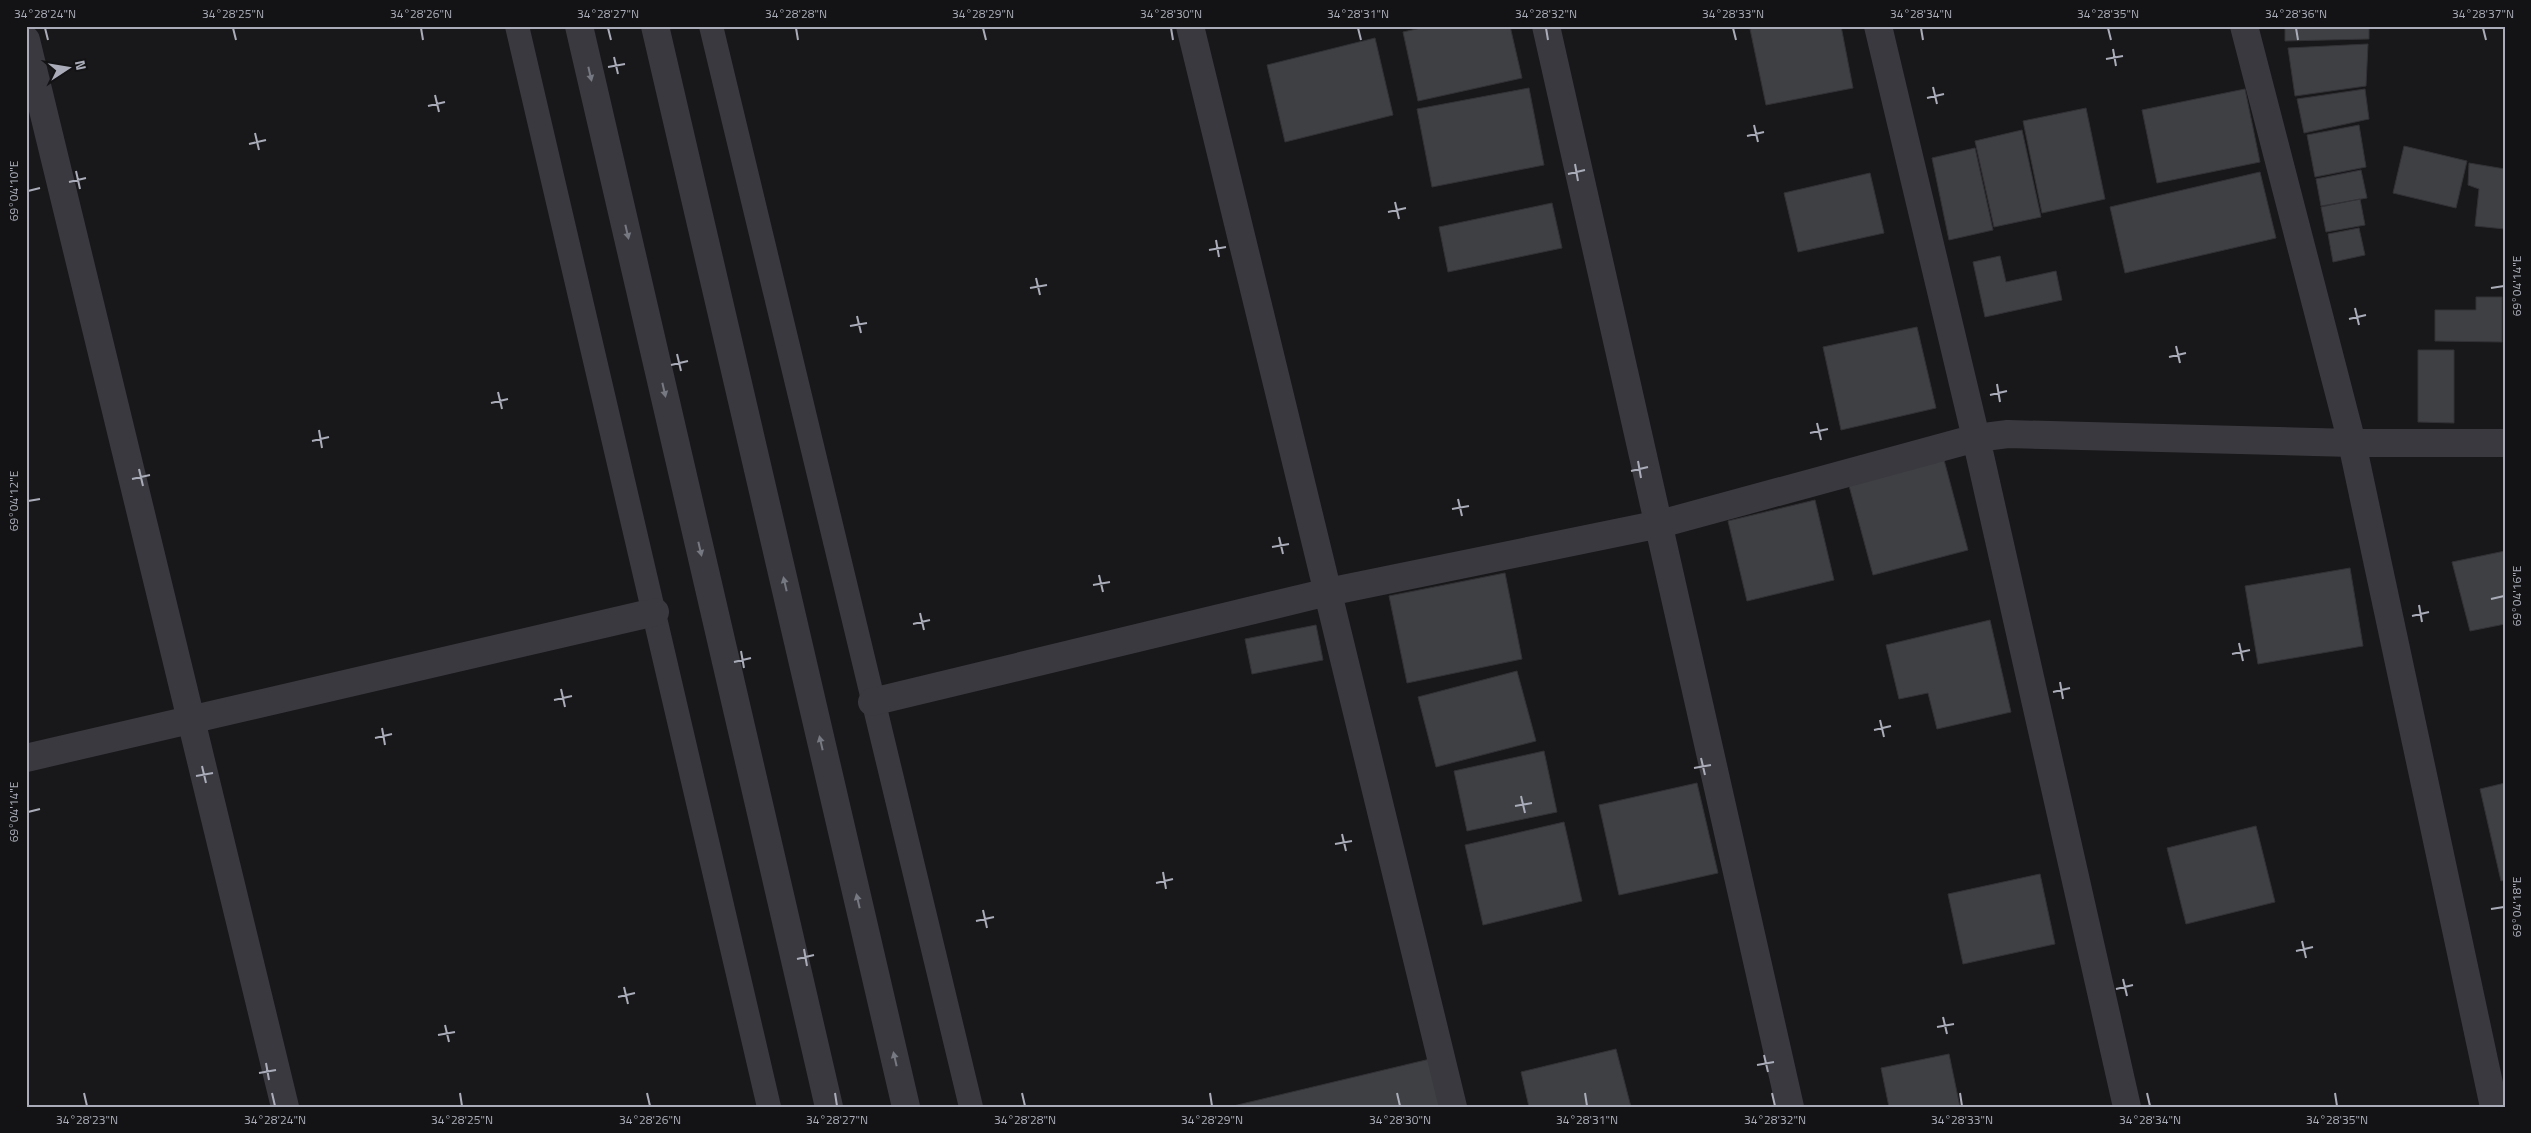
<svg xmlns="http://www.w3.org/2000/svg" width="2531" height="1133" viewBox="0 0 2531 1133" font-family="'Titillium Web',sans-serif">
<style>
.building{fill:#3f4044;stroke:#323236}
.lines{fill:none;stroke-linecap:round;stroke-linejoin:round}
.lane{stroke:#39393f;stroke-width:24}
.street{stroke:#39393f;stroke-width:28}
.oneway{fill:#777982}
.ticks{fill:none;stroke:#aaadb9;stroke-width:2}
.neatline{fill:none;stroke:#aaadb9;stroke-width:2}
.ticks-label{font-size:12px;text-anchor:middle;fill:#aaadb9}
</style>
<rect width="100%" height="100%" fill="#18181a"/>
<path class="building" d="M1430,26H1510L1522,78L1418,101L1403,32Z
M1763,26H1841L1853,88L1766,105L1750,29Z
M2285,26H2369V39L2285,41Z
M1375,38L1393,115L1285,142L1267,65Z
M2368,44L2366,86L2295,96L2288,48Z
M1529,88L1544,165L1432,187L1417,109Z
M2245,89L2260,162L2157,183L2142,110Z
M2365,89L2369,119L2304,133L2297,99Z
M2086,108L2105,199L2042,213L2023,121Z
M2359,125L2366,167L2315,177L2307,135Z
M2022,130L2041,217L1994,227L1975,141Z
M2404,146L2467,161L2456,208L2393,193Z
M1975,148L1993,230L1949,240L1932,158Z
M2469,163L2505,169V229L2475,226L2479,189L2468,185Z
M2361,170L2367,198L2321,206L2316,179Z
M2260,172L2276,238L2125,273L2110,207Z
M1870,173L1884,233L1798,252L1784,193Z
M2360,199L2365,225L2326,232L2321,207Z
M1552,203L1562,248L1448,272L1439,227Z
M2359,228L2365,255L2333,262L2328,234Z
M2000,256L2006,282L2056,271L2062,300L1985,317L1973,262Z
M2476,297H2502V342L2435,341V310H2476Z
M1917,327L1936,408L1841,430L1823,347Z
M2418,350H2454V423L2418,422Z
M1943,456L1968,550L1873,575L1848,482Z
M1815,500L1834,580L1747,601L1728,521Z
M2505,551V624L2470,631L2452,562Z
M2350,568L2363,646L2258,664L2245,586Z
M1505,573L1522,659L1407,683L1389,596Z
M1990,620L2011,712L1937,729L1928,693L1899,699L1886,645Z
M1316,625L1323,660L1252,674L1245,639Z
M1517,671L1536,741L1436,767L1418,697Z
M1544,751L1557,812L1467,831L1454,771Z
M1697,783L1718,873L1619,895L1599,805Z
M2505,783V880L2501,881L2480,789Z
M1564,822L1582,901L1483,925L1465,845Z
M2256,826L2275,902L2186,924L2167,848Z
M2040,874L2055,944L1963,964L1948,894Z
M1616,1049L1631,1107H1529L1521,1072Z
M1949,1054L1960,1107H1889L1881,1068Z
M1430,1059L1441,1107H1229Z"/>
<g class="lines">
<path class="lane" d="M517,26L769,1107
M711,26L971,1107"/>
<path class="street" d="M579,26L829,1107
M655,26L906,1107
M1190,26L1453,1107
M1546,26L1790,1107
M1878,26L1976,438L2127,1107
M2244,26L2352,443L2494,1107
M26,40L285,1107
M872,702L1328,592L1660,524L1976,438L2008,434L2352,443H2505
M26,758L655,612"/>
</g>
<defs><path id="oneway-solid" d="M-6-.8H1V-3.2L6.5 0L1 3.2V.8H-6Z" transform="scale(1.25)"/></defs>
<g class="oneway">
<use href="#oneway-solid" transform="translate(590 74) rotate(77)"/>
<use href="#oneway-solid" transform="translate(627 232) rotate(77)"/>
<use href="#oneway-solid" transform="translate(664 390) rotate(77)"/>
<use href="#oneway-solid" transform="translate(700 549) rotate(77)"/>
<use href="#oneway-solid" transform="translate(785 584) rotate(-103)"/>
<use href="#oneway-solid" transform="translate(821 743) rotate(-103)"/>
<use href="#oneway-solid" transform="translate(858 901) rotate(-103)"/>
<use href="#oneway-solid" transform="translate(895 1059) rotate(-103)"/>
</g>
<path class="ticks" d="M45,28L48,40M233,28L236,40M421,28L423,40M608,28L611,40M796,28L798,40M983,28L986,40M1171,28L1173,40M1358,28L1361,40M1546,28L1548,40M1733,28L1736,40M1921,28L1923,40M2108,28L2111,40M2296,28L2298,40M2483,28L2486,40M2113,49L2116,66M614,57L618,74M2106,59L2123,56M608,67L625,64M1933,87L1937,104M435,95L439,112M1927,98L1944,94M428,106L445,102M1754,125L1758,142M255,133L259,150M1747,136L1764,132M249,144L266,140M1575,164L1578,181M76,171L80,189M1568,174L1585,170M69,182L86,178M28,191L40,188M1395,202L1399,219M1388,212L1406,208M1216,240L1219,257M1209,250L1226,247M1036,278L1040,295M1030,288L1047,285M2491,288L2504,286M2355,308L2359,325M857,316L861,333M2349,319L2366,315M850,326L867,323M2176,346L2180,363M677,354L681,371M2169,357L2186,353M671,365L688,361M1997,384L2000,402M498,392L502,409M1990,395L2007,391M491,403L508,399M1817,423L1821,440M319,430L322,448M1810,433L1828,429M312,441L329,437M1638,461L1641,478M139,469L143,486M1631,471L1648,467M132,479L150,475M1458,499L1462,516M28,501L40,499M1452,509L1469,506M1279,537L1283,554M1272,547L1289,544M1099,575L1103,592M1093,585L1110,582M2491,599L2504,596M2419,605L2422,622M920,613L924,630M2412,616L2429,612M913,624L930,620M2239,643L2243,661M741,651L744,668M2232,654L2250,650M734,662L751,658M2060,682L2063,699M561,689L565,707M2053,692L2070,688M554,700L572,696M1880,720L1884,737M382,728L385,745M1874,730L1891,726M375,738L392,734M1701,758L1705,775M202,766L206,783M1694,768L1711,765M196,776L213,773M1521,796L1525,813M1515,806L1532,803M28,812L40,809M1342,834L1346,851M1335,844L1352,841M1163,872L1166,889M1156,883L1173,879M2491,909L2504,907M983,910L987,928M976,921L994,917M2302,941L2306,958M804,949L807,966M2296,951L2313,947M797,959L814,955M2123,979L2127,996M624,987L628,1004M2116,989L2133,985M618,997L635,993M1943,1017L1947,1034M445,1025L449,1042M1937,1027L1954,1024M438,1035L455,1032M1764,1055L1768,1072M266,1063L269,1080M1757,1065L1774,1062M259,1073L276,1070M84,1093L87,1106M272,1093L275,1106M460,1093L462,1106M647,1093L650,1106M835,1093L837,1106M1022,1093L1025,1106M1210,1093L1212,1106M1397,1093L1400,1106M1585,1093L1587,1106M1772,1093L1775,1106M1960,1093L1962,1106M2147,1093L2150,1106M2335,1093L2337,1106"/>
<rect width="2531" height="1133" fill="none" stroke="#131315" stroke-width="55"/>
<g transform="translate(68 68) rotate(78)" stroke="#131315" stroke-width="4" paint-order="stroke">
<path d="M0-4L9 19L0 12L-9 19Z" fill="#aaadb9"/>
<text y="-8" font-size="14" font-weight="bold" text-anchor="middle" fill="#aaadb9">N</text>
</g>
<rect x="28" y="28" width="2476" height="1078" class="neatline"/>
<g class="ticks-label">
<text x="45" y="18">34°28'24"N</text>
<text x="233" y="18">34°28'25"N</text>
<text x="421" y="18">34°28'26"N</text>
<text x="608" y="18">34°28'27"N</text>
<text x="796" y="18">34°28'28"N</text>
<text x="983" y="18">34°28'29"N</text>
<text x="1171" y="18">34°28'30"N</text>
<text x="1358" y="18">34°28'31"N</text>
<text x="1546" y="18">34°28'32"N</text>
<text x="1733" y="18">34°28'33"N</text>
<text x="1921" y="18">34°28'34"N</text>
<text x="2108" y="18">34°28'35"N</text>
<text x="2296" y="18">34°28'36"N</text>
<text x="2483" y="18">34°28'37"N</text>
<text transform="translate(14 191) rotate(-90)" y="4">69°04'10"E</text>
<text transform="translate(2517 286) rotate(-90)" y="4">69°04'14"E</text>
<text transform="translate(14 501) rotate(-90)" y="4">69°04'12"E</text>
<text transform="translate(2517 596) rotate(-90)" y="4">69°04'16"E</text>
<text transform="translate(14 812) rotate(-90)" y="4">69°04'14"E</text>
<text transform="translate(2517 907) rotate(-90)" y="4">69°04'18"E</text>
<text x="87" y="1124">34°28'23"N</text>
<text x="275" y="1124">34°28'24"N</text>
<text x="462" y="1124">34°28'25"N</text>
<text x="650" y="1124">34°28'26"N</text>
<text x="837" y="1124">34°28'27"N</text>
<text x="1025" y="1124">34°28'28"N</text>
<text x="1212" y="1124">34°28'29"N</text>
<text x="1400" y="1124">34°28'30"N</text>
<text x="1587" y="1124">34°28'31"N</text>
<text x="1775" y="1124">34°28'32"N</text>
<text x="1962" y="1124">34°28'33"N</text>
<text x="2150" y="1124">34°28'34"N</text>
<text x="2337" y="1124">34°28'35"N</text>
</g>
</svg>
